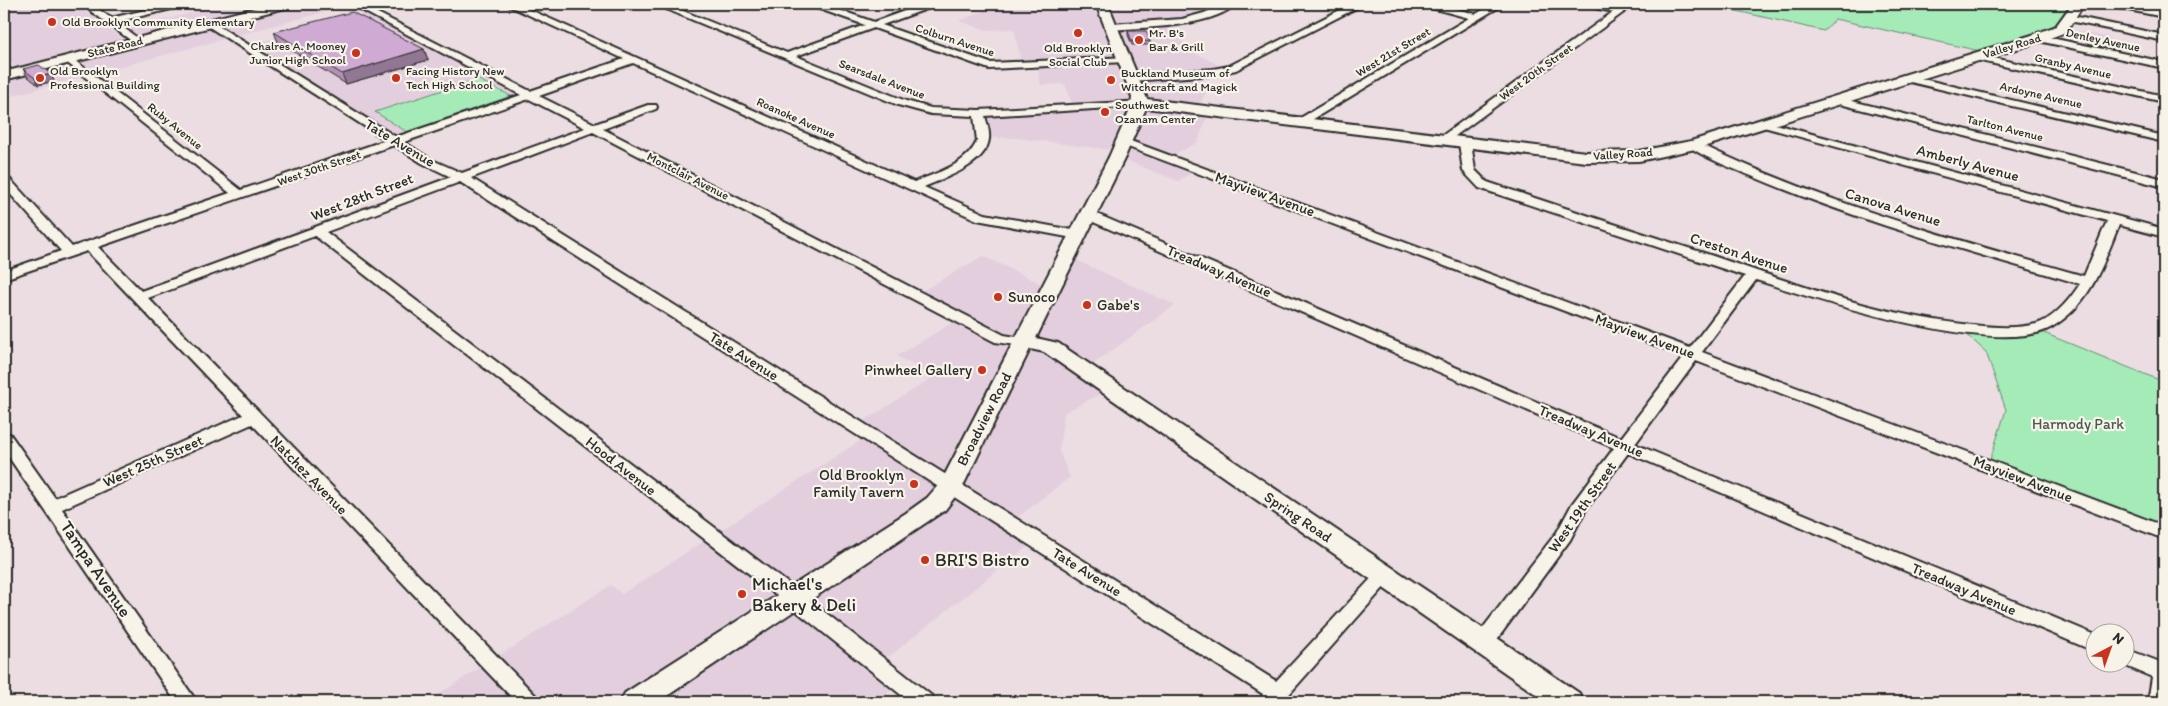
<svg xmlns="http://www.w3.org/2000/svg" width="2168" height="706" viewBox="0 0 2168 706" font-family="Itim,sans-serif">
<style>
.built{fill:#e3cede}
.green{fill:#a4ebb8;stroke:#688b72}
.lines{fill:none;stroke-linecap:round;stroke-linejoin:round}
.street-casing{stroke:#2b2b2b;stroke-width:4}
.secondary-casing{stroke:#2b2b2b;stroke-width:4}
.street{fill:#f7f3e8;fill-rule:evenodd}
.secondary{fill:#f7f3e8;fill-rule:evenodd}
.wall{fill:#b292b5;stroke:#2b2b2b}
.shaded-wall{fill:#917794;stroke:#2b2b2b}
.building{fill:#cfaad3;stroke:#2b2b2b}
.poi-dot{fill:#c8321e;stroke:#f7f3e8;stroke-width:2}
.labels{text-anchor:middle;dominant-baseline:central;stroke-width:4.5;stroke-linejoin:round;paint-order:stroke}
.far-poi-label{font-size:12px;fill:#2b2b2b;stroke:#f7f3e8;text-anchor:start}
.far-street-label{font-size:12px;fill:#2b2b2b;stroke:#f7f3e8}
.street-label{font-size:15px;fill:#2b2b2b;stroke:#f7f3e8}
.poi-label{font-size:15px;fill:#2b2b2b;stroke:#f7f3e8;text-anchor:start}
.park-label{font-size:15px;fill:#495b4e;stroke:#f7f3e8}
.near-poi-label{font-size:18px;fill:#2b2b2b;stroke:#f7f3e8;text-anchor:start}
.near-street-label{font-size:18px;fill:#2b2b2b;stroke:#f7f3e8}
</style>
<rect width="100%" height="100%" fill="#ebdde2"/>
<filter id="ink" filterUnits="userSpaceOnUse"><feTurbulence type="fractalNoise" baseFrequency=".02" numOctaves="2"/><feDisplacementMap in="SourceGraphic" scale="10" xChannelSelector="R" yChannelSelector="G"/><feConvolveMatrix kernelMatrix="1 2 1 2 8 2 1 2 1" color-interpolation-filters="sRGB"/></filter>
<g filter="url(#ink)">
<path class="built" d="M4,4H75L124,40L16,68L4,56Z
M210,4H362H354L4,98V68L11,74L136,42L122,31L195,12L191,8Z
M1000,4H1209L1223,8L1171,23L1187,49L1227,69L1205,73L1203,82L1208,88L1199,106L1209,111L1198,142L1168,158L1197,169L1178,181L1117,157L1119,151L1018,138H983L979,113L1073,107L1065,84L1041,85L1037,64L1022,65L1014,29L987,30L959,21Z
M370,12L531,96L397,141L245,46Z
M2061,28L2111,38L2108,45L2053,33Z
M983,256L1050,288L1067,256L1175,305L1085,370L1111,388L1064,413L1059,451L1070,477L1010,523L1036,540L878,665L900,683L877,702H426L611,585L622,594L869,435L856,426L933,377L897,356L960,318L915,295Z"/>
<path class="green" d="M1729,4H2078L2061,29L1989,53L1835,19L1824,31L1724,8Z
M477,79L511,96L407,132L375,112Z
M1964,332L2026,336L2044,333L2164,382V533L1988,466L2006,410L1986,352Z"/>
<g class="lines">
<defs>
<path id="street" d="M81,4H91L111,18L171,4H186L184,6L116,22L140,40V44L137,45Z
M350,4H360L530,91L624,59L505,4H517L914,182C936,173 967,165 977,141L974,116L931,114L898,105L654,4H666L787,53L865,25L811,6L810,4H822L874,22L924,4H936L935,6L882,25L990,63L1129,57L1130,59L1125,62L989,69L874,28L796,56L906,101L931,108L979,110L1144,101L1145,103L1144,105L1140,106L985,116C987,123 990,132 989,139C986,165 944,178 924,187L985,214L1083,232L1084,235L1083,238L1078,239L977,220L633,63L539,96L595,124L648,105H656L657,107L656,109L603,129L1004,335L1029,339L1031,342L1029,345L1024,346L995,342L593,132L471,178L1276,681L1378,571L1385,569L1392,571L1394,576L1285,699L1282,702H1259L1263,694L460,182L326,232L789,584L932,696L935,702H910L775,594L315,236L148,298L536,696L539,702H516L252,424L62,509L197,702H176L4,450V433L10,434L55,498L243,415L87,251L4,279V271L61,251L4,187V176L8,177L72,247L230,193L65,61V57L69,56L241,190L386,140L206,25L204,23L209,20L396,137L521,95ZM529,99L585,128L462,173L430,159L404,142ZM394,145L422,163L451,177L141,291L98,247Z
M1224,4H1236C1210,28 1145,27 1111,30L1106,27L1111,24L1182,19L1204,13Z
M1352,4H1364L1236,70L1213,75L1132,81L1127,78L1132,75L1213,69L1229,66Z
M1423,4H1437L1476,14L1493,4H1504L1305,124H1297L1295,122L1297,120L1469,18L1424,6Z
M1585,4H1600L1618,8L1624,4H1635L1447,142H1439L1437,140L1439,138L1613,12L1586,6Z
M2108,4H2126L2164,11V17L2113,7Z
M2068,15L2164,35V41L2065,20V16Z
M2037,35L2164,62V68L2034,40L2032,38Z
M1976,54L2164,96V102L1972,59L1971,57Z
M4,65L14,72V76H6L4,74Z
M1910,76L2164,136V142L1906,81V77Z
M1840,98L2164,179V187L1836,103L1835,101L1836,99Z
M1764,121L2164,229V237L2119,225C2103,264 2091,304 2052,327C1998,359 1815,299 1756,280L1702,352L2164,526V539L1696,361L1635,444L2096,635V652L1628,453L1585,511L1570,540L1490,649L1483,651L1476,649L1473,643L1476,637L1557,532L1572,504L1614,448L1084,218L1082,215L1084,212H1092L1621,438L1684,356L1120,144L1118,142L1124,139L1128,140L1690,348L1745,276L1479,188L1463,171L1459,143L1461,141L1465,140L1471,143L1475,170L1487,182C1561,207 1635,231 1710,255C1795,284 1881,316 1972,325C1992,327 2016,329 2036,324C2054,319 2070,299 2080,284C1968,251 1856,221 1749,175C1736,170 1696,154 1688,145L1694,142L1698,143C1823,203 1950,238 2084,276L2107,221L1760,126L1758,124Z
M2126,649L2160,662L2164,661V702H2148L2152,677L2121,664H2126Z"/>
<path id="secondary" d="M270,4H290L289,7L4,80V72Z
M1096,4H1108L1147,99L1586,152L1639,151L1691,141L2032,35L2056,26L2072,4H2084L2066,32L2042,41L1700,148L1639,161L1586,162L1146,108L1125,157L1036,338L1058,343L1579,693L1584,702H1547L1044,352L1030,349L963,486L945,510L658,702H620L625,693L906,513L927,498L941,482L1109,157L1131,107L1132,97Z"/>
</defs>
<use href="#street" class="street-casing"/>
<use href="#secondary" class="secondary-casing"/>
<use href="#street" class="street"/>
<use href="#secondary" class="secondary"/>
</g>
<path class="wall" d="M1128,31L1150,41V45H1132L1128,35Z
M274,32L424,49L428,60L346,84L278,42Z
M23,69L51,74L54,81L38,85L27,76Z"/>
<path class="shaded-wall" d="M1118,4H1134L1118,7Z
M424,49L428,60L346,84L342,74Z
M51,74L54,81L38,85L35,78Z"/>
<path class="building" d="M352,12L424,49L342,74L274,32Z
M1128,31H1146L1150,41L1132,42Z
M39,65L51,74L35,78L23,69Z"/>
</g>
<g class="poi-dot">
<circle cx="52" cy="22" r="5"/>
<circle cx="1078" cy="33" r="5"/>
<circle cx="1139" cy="40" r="5"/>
<circle cx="356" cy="53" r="5"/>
<circle cx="40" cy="78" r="5"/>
<circle cx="396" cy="78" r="5"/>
<circle cx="1111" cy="80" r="5"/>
<circle cx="1105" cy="112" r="5"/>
<circle cx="998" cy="297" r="5"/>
<circle cx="1087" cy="305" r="5"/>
<circle cx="982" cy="370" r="5"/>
<circle cx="914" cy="484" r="5"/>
<circle cx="925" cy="560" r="5"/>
<circle cx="742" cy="594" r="5"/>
</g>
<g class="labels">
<g class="far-poi-label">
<text x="62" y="22">Old Brooklyn Community Elementary</text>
<text x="1149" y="33">Mr. B's<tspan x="1149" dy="14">Bar &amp; Grill</tspan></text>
<text x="346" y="46" text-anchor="end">Chalres A. Mooney<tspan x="346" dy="14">Junior High School</tspan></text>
<text x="1078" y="48" text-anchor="middle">Old Brooklyn<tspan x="1078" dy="14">Social Club</tspan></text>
<text x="50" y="71">Old Brooklyn<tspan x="50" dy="14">Professional Building</tspan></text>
<text x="406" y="71">Facing History New<tspan x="406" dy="14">Tech High School</tspan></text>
<text x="1121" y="73">Buckland Museum of<tspan x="1121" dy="14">Witchcraft and Magick</tspan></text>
<text x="1115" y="105">Southwest<tspan x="1115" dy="14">Ozanam Center</tspan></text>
</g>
<g class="far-street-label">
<text transform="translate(955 40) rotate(18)">Colburn Avenue</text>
<text transform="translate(2103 40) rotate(12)">Denley Avenue</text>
<text transform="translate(2012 46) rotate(-17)">Valley Road</text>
<text transform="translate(115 47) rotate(-14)">State Road</text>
<text transform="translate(1393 52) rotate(-31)">West 21st Street</text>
<text transform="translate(2073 66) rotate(13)">Granby Avenue</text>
<text transform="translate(1536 72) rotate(-36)">West 20th Street</text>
<text transform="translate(882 79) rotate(21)">Searsdale Avenue</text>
<text transform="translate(2041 95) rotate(13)">Ardoyne Avenue</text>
<text transform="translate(796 118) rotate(24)">Roanoke Avenue</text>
<text transform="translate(175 126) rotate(39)">Ruby Avenue</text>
<text transform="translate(2005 128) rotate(14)">Tarlton Avenue</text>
<text transform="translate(1623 154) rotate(-4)">Valley Road</text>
<text transform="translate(319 168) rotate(-19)">West 30th Street</text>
<text transform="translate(688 176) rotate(27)">Montclair Avenue</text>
</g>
<g class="street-label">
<text transform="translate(400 143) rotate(31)">Tate Avenue</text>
<text transform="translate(1968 163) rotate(15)">Amberly Avenue</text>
<text transform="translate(1265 194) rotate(20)">Mayview Avenue</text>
<text transform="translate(362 197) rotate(-21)">West 28th Street</text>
<text transform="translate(1893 207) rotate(17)">Canova Avenue</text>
<text transform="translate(1739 253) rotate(18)">Creston Avenue</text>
<text transform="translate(1219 271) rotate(23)">Treadway Avenue</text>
<text transform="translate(1645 336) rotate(20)">Mayview Avenue</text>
<text transform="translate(744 356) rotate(32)">Tate Avenue</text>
<text transform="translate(984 419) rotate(-63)">Broadview Road</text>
<text transform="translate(1591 431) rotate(23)">Treadway Avenue</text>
<text transform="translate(153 461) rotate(-24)">West 25th Street</text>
<text transform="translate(621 466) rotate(38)">Hood Avenue</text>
<text transform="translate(309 475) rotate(46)">Natchez Avenue</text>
<text transform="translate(2023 479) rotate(21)">Mayview Avenue</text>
<text transform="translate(1582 507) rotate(-55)">West 19th Street</text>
<text transform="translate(1298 517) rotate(34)">Spring Road</text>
<text transform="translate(1087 572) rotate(32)">Tate Avenue</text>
<text transform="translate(1964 589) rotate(23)">Treadway Avenue</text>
</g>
<g class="poi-label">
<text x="1008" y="297">Sunoco</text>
<text x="1097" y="305">Gabe's</text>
<text x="972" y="370" text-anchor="end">Pinwheel Gallery</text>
<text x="904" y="475" text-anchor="end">Old Brooklyn<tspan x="904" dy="17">Family Tavern</tspan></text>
</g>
<g class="park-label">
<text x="2078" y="424">Harmody Park</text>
</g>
<g class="near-poi-label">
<text x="935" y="560">BRI'S Bistro</text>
<text x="752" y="584">Michael's<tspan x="752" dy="21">Bakery &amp; Deli</tspan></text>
</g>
<g class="near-street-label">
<text transform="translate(96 569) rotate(56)">Tampa Avenue</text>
</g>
</g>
<rect width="2168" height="706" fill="none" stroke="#f7f3e8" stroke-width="20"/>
<rect x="10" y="10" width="2148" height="686" fill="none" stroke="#2b2b2b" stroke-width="2" filter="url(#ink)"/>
<g transform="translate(2110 648) rotate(41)"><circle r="24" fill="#f7f3e8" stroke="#a5a39c"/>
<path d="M0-4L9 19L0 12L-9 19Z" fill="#c8321e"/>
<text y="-8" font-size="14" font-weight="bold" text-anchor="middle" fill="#2b2b2b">N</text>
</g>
</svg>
